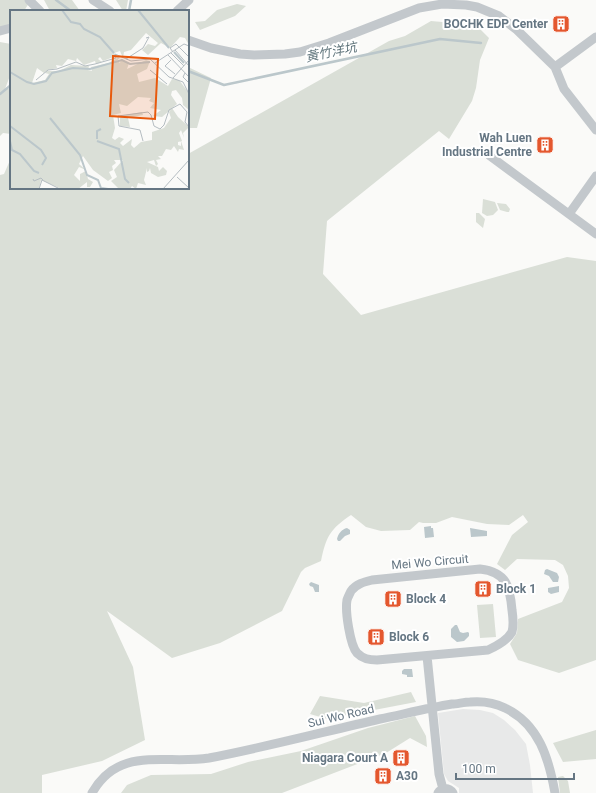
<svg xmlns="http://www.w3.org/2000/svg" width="596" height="793" viewBox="0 0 596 793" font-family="Roboto,'Noto Sans TC',sans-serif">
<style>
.built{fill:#e8e9e9}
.green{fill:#dadfd7}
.water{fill:#bbc7cb}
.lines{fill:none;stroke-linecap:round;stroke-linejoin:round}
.stream{stroke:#bbc7cb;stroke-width:2.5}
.minor{stroke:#c3c8cc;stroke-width:9}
.labels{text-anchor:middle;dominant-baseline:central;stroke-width:4;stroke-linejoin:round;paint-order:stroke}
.poi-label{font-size:12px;font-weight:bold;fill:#657683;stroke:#fff;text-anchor:start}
.street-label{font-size:12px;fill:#657683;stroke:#fff}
.water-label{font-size:13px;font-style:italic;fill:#60757c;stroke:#fff}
.inset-river{fill:none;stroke:#bbc7cb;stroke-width:2}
.inset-road{fill:none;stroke:#b5bdc2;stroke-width:1}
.view{fill:#e8590c;fill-opacity:0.15;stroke:#e8590c;stroke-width:2}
.inset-edge{fill:none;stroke:#657683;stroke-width:2}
</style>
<rect width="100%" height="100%" fill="#fafaf8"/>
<path class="built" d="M463,709L480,710L493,713L504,720L515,730L526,744L530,765L533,793H459V788L448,781L444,774L438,713Z"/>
<path class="green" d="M0,0H27L29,3L24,11H11V24L0,28Z
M44,0H72L80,11H50Z
M116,0H128L126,11H123Z
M237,4L246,6L235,16L200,30L195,22L205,21L217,10Z
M431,21L476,25L489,38L480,60L476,88L472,101L449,139L439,131L327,221L323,274L361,315L567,257L596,261V660L559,673L518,660L510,644L517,633L518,619L562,602L569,588L568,576L563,565L555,560L517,559L505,570L497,564L512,535L528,522L523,515L509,525L487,524L452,517L436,523H423L419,522L410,530L381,531L366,527L351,515C330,529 326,537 321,561L305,568L301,572L282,611L220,643L172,658L107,611L133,667L145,740L102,761L42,775V793H0V175L4,174L11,158V188H188V154L389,41L405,36Z
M0,42L11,44V73L5,89H11V134L3,133L0,136Z
M188,67L211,78L197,128H188Z
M483,199L495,202L498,210L493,215L487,216L482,213Z
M497,203L506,204L510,209L509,212H507L500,210Z
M476,213H479L485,219L483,228L476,222Z
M493,604L496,637L480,638L477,605Z
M411,692L416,702L327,719L310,714L320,696L364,703Z
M415,716L426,736L427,747L410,738L386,753L282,793H121L127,785L151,775L211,774L248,762L301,751L368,728Z
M596,730V759L563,762L553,743Z
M563,776L568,781L570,793H560L558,777Z"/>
<path class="water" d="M431,526V528H433L434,537L425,538L424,527Z
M347,528L350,530V534L345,536L340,541H338L337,539C338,534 342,529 347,528Z
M470,528L487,531V536L471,537Z
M547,569L557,573L559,577L558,582H553L549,576L544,574L545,570Z
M311,582L319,585V592H315L313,587L310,586L309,584Z
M559,586V592L551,594L548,592V588Z
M455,625H457L460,632L463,633L468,632L469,633V636L464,641L457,642L451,637V629Z
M404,669H412L413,677H407V675L402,674V671Z"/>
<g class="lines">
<path class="stream" d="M56,0L71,11
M129,11L131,0
M188,71L224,85L440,39L481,43
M0,94L11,85"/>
<path class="minor" d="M29,0L40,11
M93,0L110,11
M177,11L189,0
M0,31L11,28
M188,40L211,48L240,54L254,55L285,54L300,52L329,43L419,8L442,4L466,5L477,7L499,16L517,30L555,67L564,89L596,130
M555,67L596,37
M490,156L596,234
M569,214L596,176
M480,569C507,572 510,587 512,610C513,617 514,625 512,632C507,641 497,646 488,650L377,660C369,660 363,659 357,653C350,645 345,611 347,600C348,597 350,593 351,591C356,584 364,582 372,580Z
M427,656L439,774L443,789
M92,793C119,745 165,765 209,758C266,747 323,732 380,719C404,714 428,708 452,704C457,704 464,702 470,702C481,701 495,703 505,708C539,724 549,759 555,793
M438,793C442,787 449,787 453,793"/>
</g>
<defs>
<symbol id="building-square" viewBox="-11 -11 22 22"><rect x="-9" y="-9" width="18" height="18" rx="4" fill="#e4572e" stroke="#fff"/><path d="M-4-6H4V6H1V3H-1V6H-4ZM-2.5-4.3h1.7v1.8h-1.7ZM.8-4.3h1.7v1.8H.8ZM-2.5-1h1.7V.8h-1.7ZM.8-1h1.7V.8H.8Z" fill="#fff"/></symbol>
</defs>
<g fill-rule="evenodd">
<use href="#building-square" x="551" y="14" width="20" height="20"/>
<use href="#building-square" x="535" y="135" width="20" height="20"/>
<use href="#building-square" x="473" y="579" width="20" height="20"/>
<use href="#building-square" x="383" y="589" width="20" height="20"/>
<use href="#building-square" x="366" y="627" width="20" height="20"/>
<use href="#building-square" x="391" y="748" width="20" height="20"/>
<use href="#building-square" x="373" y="766" width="20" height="20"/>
</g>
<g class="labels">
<g class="poi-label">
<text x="548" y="24" text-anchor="end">BOCHK EDP Center</text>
<text x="532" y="138" text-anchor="end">Wah Luen<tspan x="532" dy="14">Industrial Centre</tspan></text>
<text x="496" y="589">Block 1</text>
<text x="406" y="599">Block 4</text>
<text x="389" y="637">Block 6</text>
<text x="388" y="758" text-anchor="end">Niagara Court A</text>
<text x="396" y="776">A30</text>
</g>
<g class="street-label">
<text transform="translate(430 562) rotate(-5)">Mei Wo Circuit</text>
<text transform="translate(341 716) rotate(-13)">Sui Wo Road</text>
</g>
<g class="water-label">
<text transform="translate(331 52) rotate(-12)">黃竹洋坑</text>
</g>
</g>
<g transform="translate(10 10)">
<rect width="179" height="179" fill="#fafaf8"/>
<path d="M0,0H179V35L175,28L170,27L160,38L151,33L138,45L132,40L138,34L145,36L148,33L136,23L121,40L114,42L113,48L110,41L104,43L110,48L104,53L108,51L110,53L111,49L119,53L117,59L136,50L140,51L137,59L127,64L129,72L145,68L158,76L162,69L169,70L178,82L179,100L173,95L172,88L166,80L162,81L161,85L167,94L152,107L143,106L151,100L140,98L144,93L139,91L141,88L128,87L117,96L109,94L111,103L103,105L105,118L102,128L105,130L109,127L114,129L110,133L113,136L122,129L121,135L124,138L131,132L142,130V122L154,118L161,108L159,102L162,98L168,107L179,117L173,123L174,128L171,120L169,123L172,131L168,132V135L171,136V131L174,140L169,139L168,142L164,136L161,140L156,139L152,146H148L151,149L146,150L148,154L146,156L144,150L137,152L148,157L149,161L153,157L157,161L156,165L148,167L141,163L140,158L139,161L137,162V158L134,170L136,175L128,173L126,179L122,176L120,179H109L101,171L107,167L104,160L113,150H104L106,153L102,156L103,160L99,162L102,168L98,171L83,160L73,146L69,154L76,160L69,157L64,165L70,171V164L76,161L78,169L83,172L80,177H77V172L68,179H52L31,170L29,179H0ZM106,46L107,48L99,53L81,57L82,61L78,60L79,56L61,55L49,61H37L35,63L39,64L35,70L22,73L27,58L34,63L38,60L47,58L46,55L52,56L58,49L66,51L67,48L74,55L85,51L86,54L92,52L88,49L90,47L93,51ZM132,102L133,105L118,108L120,117L110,116V106Z" fill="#dadfd7" fill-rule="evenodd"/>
<path class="inset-river" d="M52,0L61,12L70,14L74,19L90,27L104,43M128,0L159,38M164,42L174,53M0,62L17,72L24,74L36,71L42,63L63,58L80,59L112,50L120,54L140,52M40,108L70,145L77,165L88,170L91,178L98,179M0,116L31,140L36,148L32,155M87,129V121L91,119M0,131L2,140L10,144L24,161L29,163M87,131L109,139L115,169L119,173"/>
<path class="inset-road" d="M165,40L179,56M163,42L160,38L166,34L179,47M161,43L174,56M158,45L179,67M116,49L133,38L139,27L136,28M161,50L155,56L165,64M145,53L174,34L179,36M140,60L157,74M175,63L173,67L179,73M163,68L179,50M26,70L38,60L47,59L66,52L75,56L85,54L106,48L105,44L121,51L140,49L159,67L173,72L179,84M133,131L130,120L109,116L108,106L138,102L141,105L144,116L150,119L154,115L159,100L170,94L177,102L175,112L179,117M167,167L179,178M23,169L24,171L31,168L33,170M29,179L32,170L50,179M153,179L179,150"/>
<path class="view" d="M103,46L148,49L145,109L100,106Z"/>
<rect width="179" height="179" class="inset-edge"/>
</g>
<path d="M456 773v6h118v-6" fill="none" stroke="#657683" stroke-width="2"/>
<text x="462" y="773" font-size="12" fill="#657683" stroke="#ffffff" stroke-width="3" paint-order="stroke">100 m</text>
</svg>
